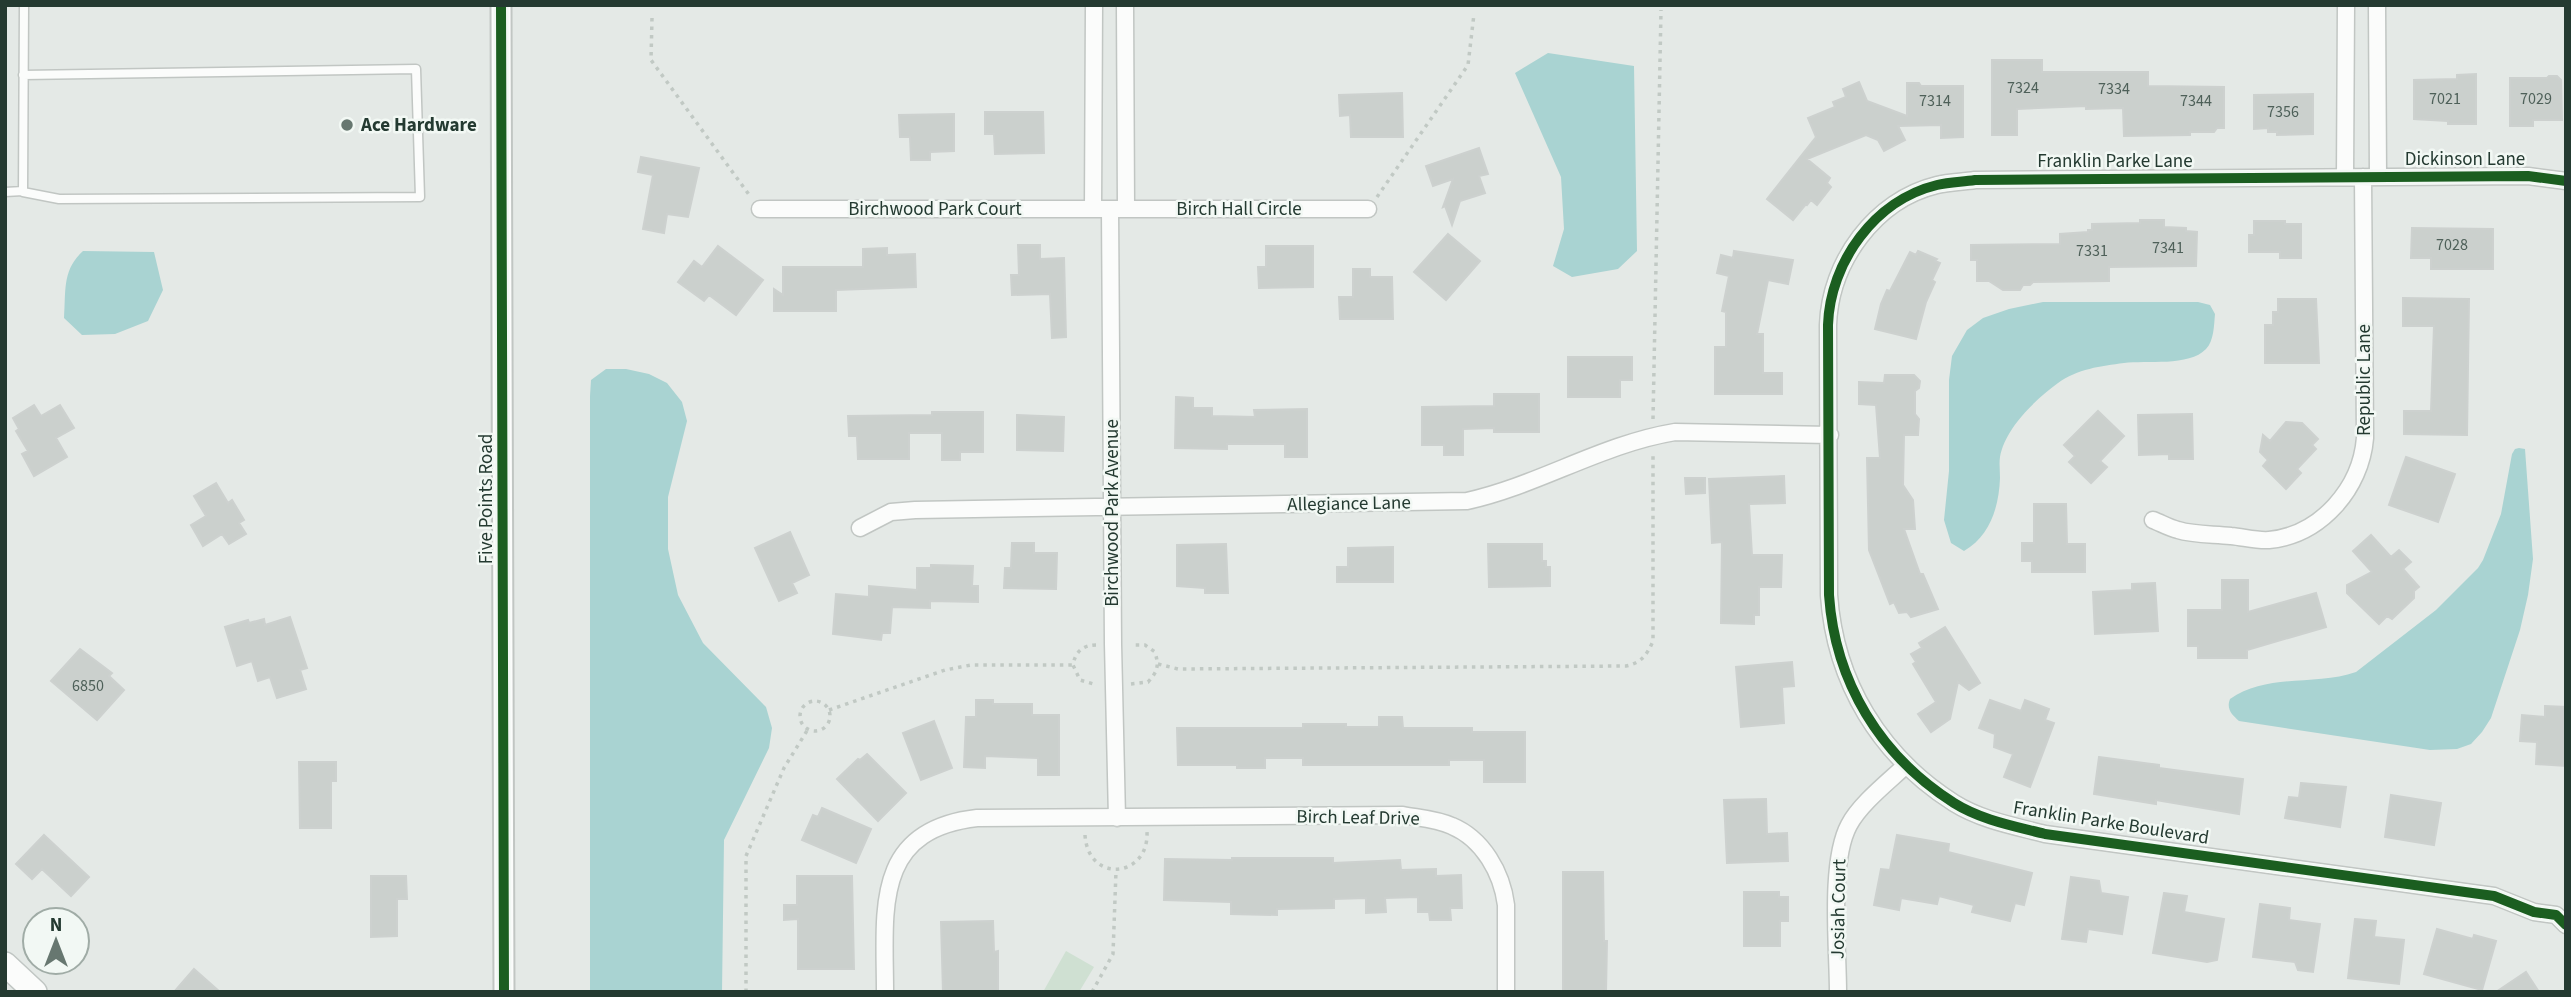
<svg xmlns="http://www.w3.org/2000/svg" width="2571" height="997" viewBox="0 0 2571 997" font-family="'Source Sans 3',sans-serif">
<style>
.green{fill:#cfe0d2}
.water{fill:#a9d3d2}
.building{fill:#cbd0cd;stroke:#cdd1cf;stroke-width:2}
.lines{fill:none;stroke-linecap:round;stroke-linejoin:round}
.service-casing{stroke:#c1c6c3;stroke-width:11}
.minor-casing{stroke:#c1c6c3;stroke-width:19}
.tertiary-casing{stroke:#c1c6c3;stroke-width:23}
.secondary-casing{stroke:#c0c6c3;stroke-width:26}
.path{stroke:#c1c9c4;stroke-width:3.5;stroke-dasharray:3.5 5;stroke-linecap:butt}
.service{stroke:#fbfcfb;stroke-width:8}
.minor{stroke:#fbfcfb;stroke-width:16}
.tertiary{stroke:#fbfcfb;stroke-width:19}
.secondary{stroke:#fbfcfb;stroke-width:23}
.cycleway-casing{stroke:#f2f8f4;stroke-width:15}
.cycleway{stroke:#1b5e20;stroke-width:10}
.poi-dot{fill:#677770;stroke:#f2f8f4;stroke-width:2.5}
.labels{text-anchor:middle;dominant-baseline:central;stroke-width:5;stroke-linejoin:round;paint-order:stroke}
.number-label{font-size:16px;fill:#4e6059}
.poi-label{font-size:19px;font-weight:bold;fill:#243a31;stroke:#f2f8f4;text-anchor:start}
.street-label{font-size:19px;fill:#243a31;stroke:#f2f8f4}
</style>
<rect width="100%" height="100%" fill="#e4e9e6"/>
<path class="green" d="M1066,951L1094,967L1079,992H1043Z"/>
<path class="water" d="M1548,53L1634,66L1637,251L1618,269L1572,277L1553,266L1564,229L1561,177L1515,73Z
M83,251L154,252L163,290L148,321L115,334L82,335L64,318C66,291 62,270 83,251Z
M2043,302H2198L2210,305L2215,314C2214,325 2214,341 2206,349C2189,367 2146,360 2124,363C2101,366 2077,369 2058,383C2036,399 2005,428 2000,457C1999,463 2000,471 2000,478C1999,507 1990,536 1964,551L1951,543L1944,520L1949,471V380L1952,356L1967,330L1983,318L2009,309Z
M606,369H626L649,374L667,383L682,402L687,421L668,497V549L678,595L703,643L766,707L772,728L769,748L724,840L722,992H590V396L591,380Z
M2519,448L2525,449L2533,559L2528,595L2520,630L2491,718L2482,732L2471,744L2457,749L2430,750L2239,721C2232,715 2226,709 2230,699C2267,673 2316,686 2356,672L2436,610L2478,568L2483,560L2501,514L2512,454L2515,449Z"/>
<path class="building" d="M1992,60H2042V72H2148V86L2224,87V128H2217L2214,132H2190V135L2124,136L2123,108L2086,109V106L2017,109V135H1992Z
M2476,74V124H2448V121L2414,119V80L2457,79V75Z
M2549,76H2557L2561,80L2562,120H2533V126H2510V78H2547Z
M1859,82L1867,101L1907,116V83H1919L1921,86H1963V137L1941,138V125L1898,126L1905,140L1884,151L1878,140L1866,135L1807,159L1830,178L1827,183L1831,187L1817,205L1811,200L1807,205L1806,204L1793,220L1767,199L1816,137L1808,118L1835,107L1833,102L1846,97L1843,89Z
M1402,93L1403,137H1351L1350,115L1340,116L1339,95Z
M2313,94V134L2277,135V132H2268V128L2254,129V95Z
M985,112H1043L1044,153L995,154L994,134H985Z
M954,114V151L930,152V160H911L910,137H900L899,115Z
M1479,148L1488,174L1479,176L1485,193L1460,201L1452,225L1445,206L1443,207L1453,179L1433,186L1426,166Z
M641,157L699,168L688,217L667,214L664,233L643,229L653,175L638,172Z
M2140,220H2164V227L2186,228V231L2197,232L2196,266L2109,267V281L2033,282L2030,285H2023L2020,290H2003L1989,281H1977V260H1971V245L2060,244V234L2088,232V230H2092V224L2140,223Z
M2254,221H2285V224H2301V258H2280V252H2249V235H2254Z
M2412,228L2493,229V269H2431V258H2411Z
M1448,234L1480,261L1446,300L1414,272Z
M1018,245H1040V259L1064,258L1066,337L1052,338L1050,294L1012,295L1011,275H1019Z
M718,246L763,280L736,315L709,295L704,301L678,282L694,261L702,267Z
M1266,246H1313V287L1259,288L1258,267H1266Z
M887,248V255L915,254L916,287L836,290V311H774V289L783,295V267H863V249Z
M1734,251L1793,260L1788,284L1768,280L1757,334H1763V373H1782V394H1715V347H1726V312L1722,311L1729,276L1717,273L1721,255L1733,258Z
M1918,251L1937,259L1935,261L1940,263L1932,280L1935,282L1926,302L1916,339L1875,329L1881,304L1887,290L1890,291L1910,252L1916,255Z
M1353,269H1370V277H1392L1393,319H1340L1339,297H1353Z
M2403,298L2469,299L2467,435L2404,434V411H2431L2434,326H2403Z
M2278,299H2316L2319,363H2265V325H2273V312H2278Z
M1568,357H1632V380H1620V397H1568Z
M1885,375H1914L1920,381L1919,388L1915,391V414L1919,419L1918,435H1904L1903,485L1913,500L1915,529H1904L1920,574H1923L1938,609L1911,617L1907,612L1899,613L1894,602L1890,604L1869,550L1867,458H1880L1876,405L1859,404V382L1884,383Z
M1494,394H1539V432H1494V428L1463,429V455H1444V445H1422V407L1494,406Z
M1176,397L1193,398V408H1212V416L1255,417L1254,410L1307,409V457H1285V444H1227V449L1175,448Z
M34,405L41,416L60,405L74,428L56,438L67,457L34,476L22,454L28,451L16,431L19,429L13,418Z
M2098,411L2124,436L2100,461L2107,467L2091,483L2069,462L2075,456L2064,445Z
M932,412H983V452H960V460H942V433H909V459H858L857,436H849L848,416L932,415Z
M2192,414L2193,459H2169V454L2139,455L2138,415Z
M1017,415L1064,417L1063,451L1017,450Z
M2286,422L2302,423L2318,439L2312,445L2316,449L2297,469L2301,473L2286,489L2263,466L2268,460L2260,452L2263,435L2270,441Z
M2406,457L2455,474L2438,522L2389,505Z
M1784,476L1785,503L1749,504L1752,555H1782L1781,587H1759V615H1754V624L1721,623L1722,542L1712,543L1709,479Z
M1685,478H1705V493L1686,494Z
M216,483L228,503L232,500L244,520L239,523L246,534L229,544L222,534L203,546L191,525L206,516L194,496Z
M2034,504H2066L2067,544H2085V572H2032V561H2022V543H2034Z
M790,532L809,575L792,583L797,593L779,601L755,548Z
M2371,535L2391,557L2399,550L2411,562L2403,569L2419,587L2414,591V598L2392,619L2387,616L2379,624L2347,593V585L2372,572L2353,551Z
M1012,543H1034V553H1057L1056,589L1004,588L1005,568H1011Z
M1226,544L1228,593H1205V588L1177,586V545Z
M1488,544H1542V561H1546V567H1550V586L1489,587Z
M1393,547V582H1337V567H1348V548Z
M931,565L973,566L972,586H978V602L930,601V608L892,607L890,633H882L881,640L833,634L836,594L869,597V586L917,590V568H931Z
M2222,580H2248V612L2316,593L2326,627L2247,650V658H2198V646H2188V610H2222Z
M2155,583L2158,631L2095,634L2093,592L2132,590V584Z
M290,617L307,668L300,670L306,689L277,698L270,677L258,681L252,661L237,666L225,627L248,620L249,623L264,619L265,625Z
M1945,627L1980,683L1969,690L1958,682L1950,719L1931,732L1918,714L1936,702L1913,664L1916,662L1911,654L1922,648L1919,643Z
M80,649L112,673L109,676L124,690L97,720L51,681Z
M1792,662L1794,686L1782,687L1784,723L1741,727L1736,667Z
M976,700H993V704H1032V715H1059V775H1038V758L985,756V768L964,767L966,717H976Z
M1990,700L2021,711L2025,700L2049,709L2045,720L2054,723L2030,787L2004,777L2013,754L1994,747L1995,734L1979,728Z
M2545,706L2566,707V766L2536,764L2537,742L2520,741L2522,715L2545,717Z
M1379,717H1402L1403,728H1472V732H1525V782H1484V760H1449V765H1303V758H1265V768H1237V765H1178L1177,728H1303V724H1346V727H1379Z
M934,721L952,768L921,780L903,733Z
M867,754L906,793L878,821L837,779L858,759L860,760Z
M2099,757L2159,765V768L2243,779L2239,814L2156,800V804L2094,794Z
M299,762H336V781H331V828H300Z
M2301,783L2346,787L2340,827L2285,818L2289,797L2299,798Z
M2391,795L2441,803L2434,845L2385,837Z
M1766,799L1767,834L1787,833L1788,861L1727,863L1724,800Z
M822,808L871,829L856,863L802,840L813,815L818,817Z
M44,835L89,877L71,896L42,869L32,879L16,864Z
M1897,835L1949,844L1948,852L2032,873L2024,905L2015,903L2010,921L1972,912L1974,905L1939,896L1937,904L1901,898L1899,910L1874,905L1881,869L1890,870Z
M1232,858H1333V863L1400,860L1401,870L1436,869V876L1461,875L1462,908H1450L1451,920H1430L1429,912H1418V897L1385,898L1386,912L1366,913V898L1334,899V908L1277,909V915L1231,914V902L1164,900L1165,859L1232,860Z
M1563,872H1603L1604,941H1607L1606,992H1563Z
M371,876H406L407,899H397V936L371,937Z
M797,876H852L854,969H798V919L784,920V905H797Z
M2071,877L2099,881L2101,893L2128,897L2122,934L2088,929L2086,942L2062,939Z
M1744,892H1779V897H1788V921H1780V946H1744Z
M2164,893L2187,896L2184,912L2224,919L2217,960L2207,962L2153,953Z
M2260,904L2290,908L2289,920L2320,924L2313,972L2298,970L2295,962L2253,957Z
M2355,919L2376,921L2374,937L2404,940L2399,984L2348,978Z
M993,921L994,952L998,951V992H943L941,922Z
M2437,929L2473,939L2474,935L2496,941L2482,990L2424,974Z
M194,969L220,992H174Z
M2526,972L2539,992H2496Z"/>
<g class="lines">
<defs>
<path id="service" d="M23,75L416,69L420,197L59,199L23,192L24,5
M5,192L23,191"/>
<path id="minor" d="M1125,5L1126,209
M2377,5L2378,177
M2345,177L2346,5
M2566,181L2528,176L1975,180C1962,182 1950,182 1937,185C1875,200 1830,262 1828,325L1829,595C1835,682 1880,756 1954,803C1981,820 2014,826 2045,834L2494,896L2534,912L2556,915L2566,925
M760,209H1368
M1093,209L1094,5
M1110,209L1113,644L1117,818
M2153,520C2161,523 2169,528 2178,530C2194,535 2214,534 2231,536C2243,537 2257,541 2269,540C2321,535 2361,488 2365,438L2363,177
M860,528L891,512L915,510L1467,501C1539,485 1602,444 1675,432L1830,435
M885,992C885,911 872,830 977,818L1403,815C1419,818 1437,819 1452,826C1483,839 1502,873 1506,905V992
M1838,992C1838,948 1829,862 1849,825C1860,804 1888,782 1905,766"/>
<path id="tertiary" d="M501,5L504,992"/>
<path id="secondary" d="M5,964L35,992"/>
</defs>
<use href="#service" class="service-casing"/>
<use href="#minor" class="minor-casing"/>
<use href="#tertiary" class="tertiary-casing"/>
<use href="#secondary" class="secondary-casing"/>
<path class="path" d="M652,18L651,60L750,196
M1377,197L1468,65L1474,14
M1653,419L1661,10
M1096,645C1083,645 1075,652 1073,665L1080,680L1097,685
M1158,664L1178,669L1626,666C1641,663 1647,655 1653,641V452
M1131,684L1148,682C1158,671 1159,666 1155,652L1145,645H1134
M800 716a15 15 0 1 1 30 0a15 15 0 1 1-30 0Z
M829,710L945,670L971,665H1073
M1085,835C1088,884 1149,878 1147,832
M746,992V856L784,768L808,729
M1092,992L1113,954L1116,871"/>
<use href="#service" class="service"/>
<use href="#minor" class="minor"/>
<use href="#tertiary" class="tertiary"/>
<use href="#secondary" class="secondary"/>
<defs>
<path id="cycleway" d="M501,5L504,992
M2566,181L2528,176L1975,180C1962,182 1950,182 1937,185C1875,200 1830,262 1828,325L1829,595C1835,682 1880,756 1954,803C1981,820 2014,826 2045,834L2494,896L2534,912L2556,915L2566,925"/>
</defs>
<use href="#cycleway" class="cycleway-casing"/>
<use href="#cycleway" class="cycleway"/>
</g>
<circle class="poi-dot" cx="347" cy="125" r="7"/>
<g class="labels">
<g class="number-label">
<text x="2023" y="88">7324</text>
<text x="2114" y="89">7334</text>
<text x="2445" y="99">7021</text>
<text x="2536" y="99">7029</text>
<text x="1935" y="101">7314</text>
<text x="2196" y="101">7344</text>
<text x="2283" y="112">7356</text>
<text x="2452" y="245">7028</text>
<text x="2168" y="248">7341</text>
<text x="2092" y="251">7331</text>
<text x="88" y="686">6850</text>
</g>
<g class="poi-label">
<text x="361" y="125">Ace Hardware</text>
</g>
<g class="street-label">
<text x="2465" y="159">Dickinson Lane</text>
<text x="2115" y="161">Franklin Parke Lane</text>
<text x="935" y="209">Birchwood Park Court</text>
<text x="1239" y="209">Birch Hall Circle</text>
<text transform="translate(2364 380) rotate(-90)">Republic Lane</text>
<text transform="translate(486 499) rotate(-90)">Five Points Road</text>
<text transform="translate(1349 504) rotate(-1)">Allegiance Lane</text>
<text transform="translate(1112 513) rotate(-90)">Birchwood Park Avenue</text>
<text transform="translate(1358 818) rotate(1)">Birch Leaf Drive</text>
<text transform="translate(2111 823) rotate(9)">Franklin Parke Boulevard</text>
<text transform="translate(1839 909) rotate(-89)">Josiah Court</text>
</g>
</g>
<rect width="2571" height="997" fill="none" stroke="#243a31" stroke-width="14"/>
<g transform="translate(56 941)"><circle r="33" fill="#f2f8f4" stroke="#a0aca6" stroke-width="2"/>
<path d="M0-5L12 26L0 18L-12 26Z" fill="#677770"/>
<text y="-10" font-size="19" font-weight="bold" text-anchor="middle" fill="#243a31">N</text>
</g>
</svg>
